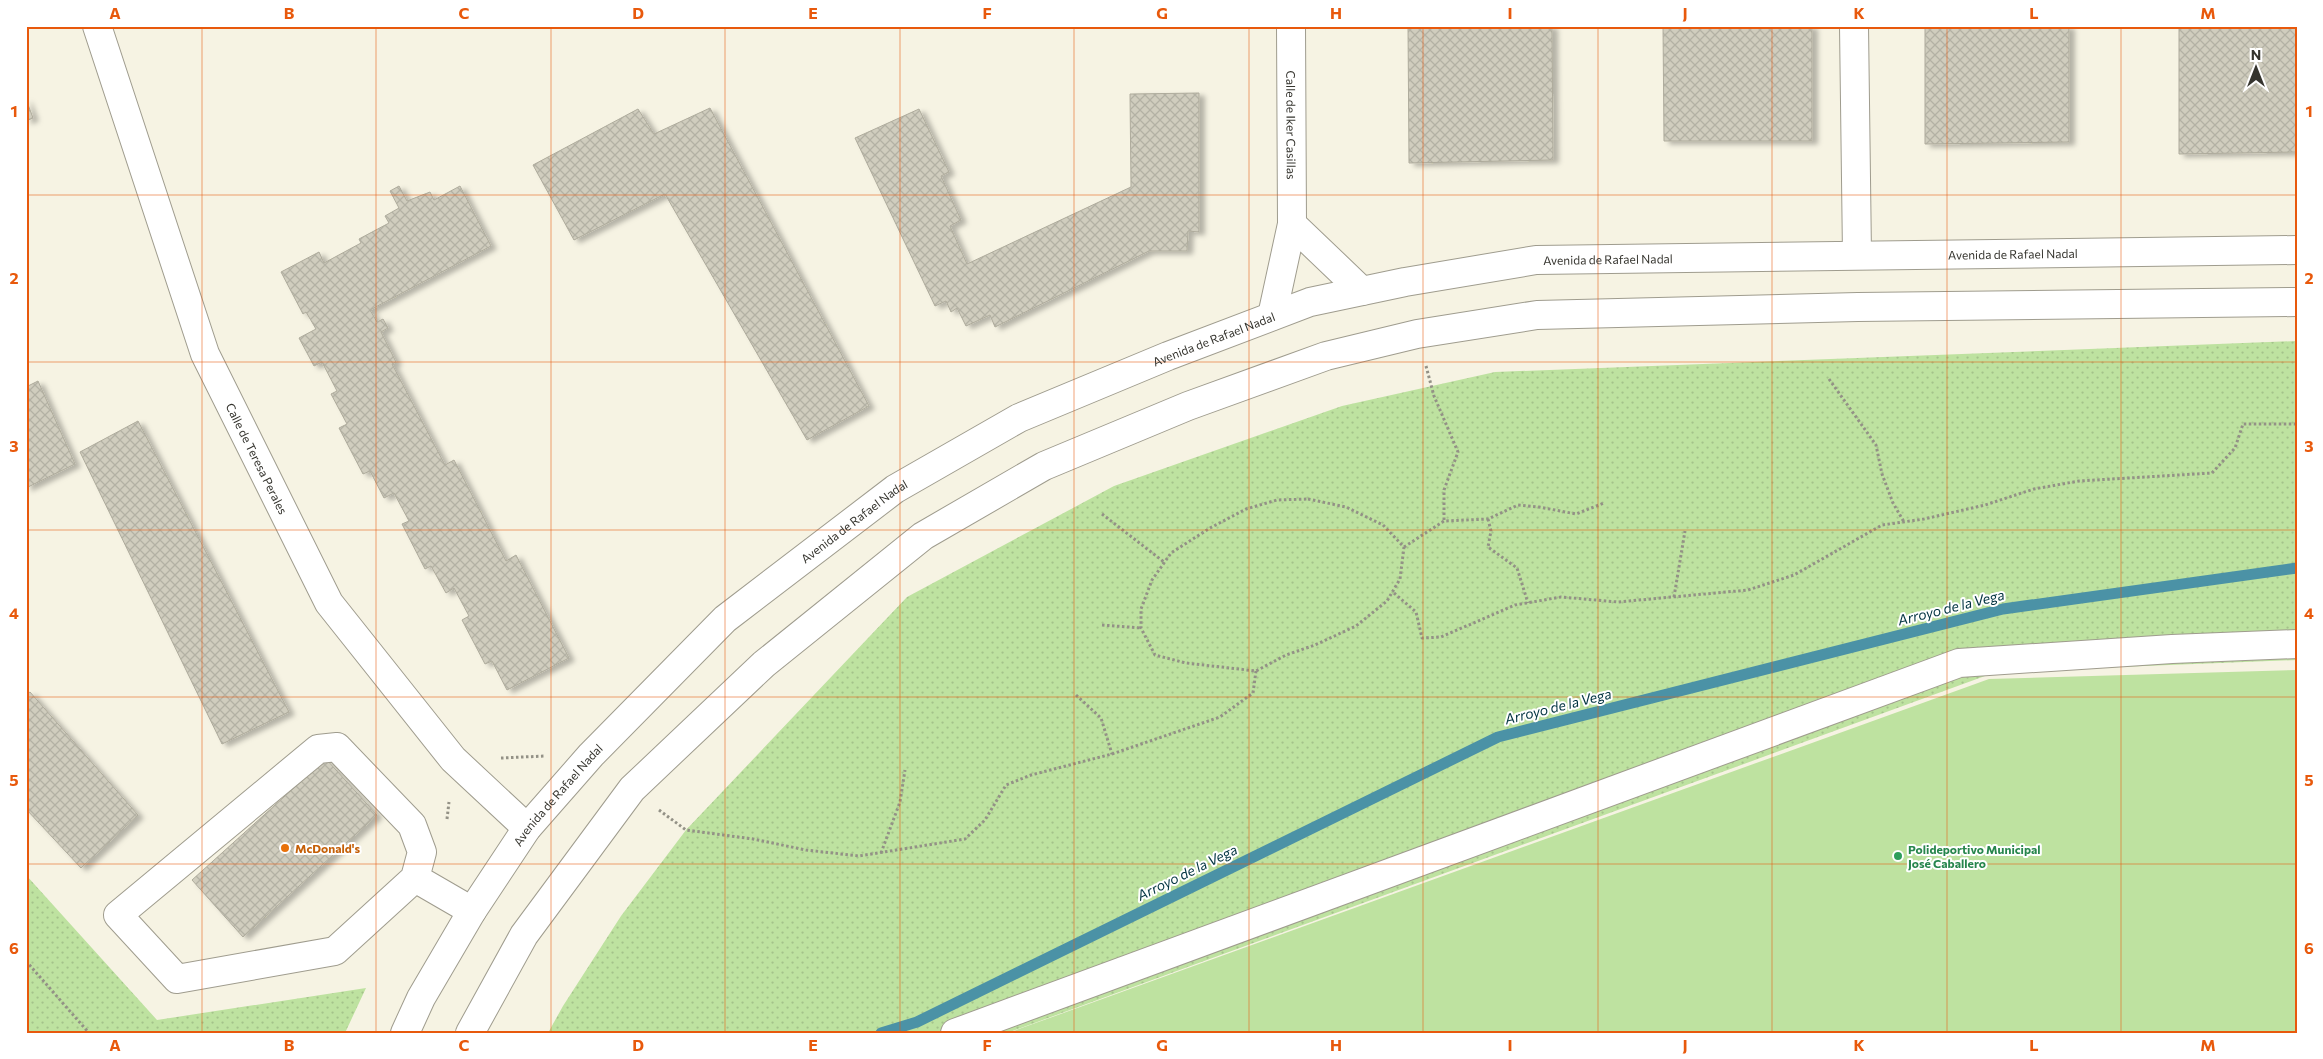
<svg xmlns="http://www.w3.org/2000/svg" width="2323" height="1059" viewBox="0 0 2323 1059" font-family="Commissioner,sans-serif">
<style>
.grass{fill:#bee2a0}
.park{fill:url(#park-dots)}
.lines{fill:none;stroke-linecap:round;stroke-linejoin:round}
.stream{stroke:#4b92a6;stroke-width:11}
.building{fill:url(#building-cross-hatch);stroke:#aeab9c;filter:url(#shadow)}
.minor-casing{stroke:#9f9c8e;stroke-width:30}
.path{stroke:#939186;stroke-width:3;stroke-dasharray:2.5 2.5;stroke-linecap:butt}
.minor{stroke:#fff;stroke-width:28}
.grid{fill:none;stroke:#e8590c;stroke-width:1;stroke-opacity:0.55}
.food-dot{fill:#e8710a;stroke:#fff;stroke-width:2}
.leisure-dot{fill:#2e9e5b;stroke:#fff;stroke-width:2}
.labels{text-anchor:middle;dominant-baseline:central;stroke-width:4;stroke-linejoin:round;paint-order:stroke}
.street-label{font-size:12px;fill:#35342e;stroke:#fff}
.food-label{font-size:12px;font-weight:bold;fill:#c56008;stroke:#fff;text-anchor:start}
.leisure-label{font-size:12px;font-weight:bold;fill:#27864d;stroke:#fff;text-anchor:start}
.water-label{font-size:14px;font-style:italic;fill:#023340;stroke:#fff}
.neatline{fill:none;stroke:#e8590c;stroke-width:2}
.grid-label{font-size:16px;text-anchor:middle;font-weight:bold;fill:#e8590c}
</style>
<defs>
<pattern id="park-dots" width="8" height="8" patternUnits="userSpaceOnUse" patternTransform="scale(1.25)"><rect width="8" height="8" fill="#bee2a0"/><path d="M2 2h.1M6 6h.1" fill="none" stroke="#a4c28a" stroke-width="1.8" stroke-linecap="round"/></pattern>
<pattern id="building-cross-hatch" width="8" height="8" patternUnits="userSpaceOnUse" patternTransform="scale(1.25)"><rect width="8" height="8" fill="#d0cdbe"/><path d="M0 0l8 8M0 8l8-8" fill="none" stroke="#b3b1a4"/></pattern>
<filter id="shadow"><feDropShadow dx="5.5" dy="3" stdDeviation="2.5" flood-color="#0004"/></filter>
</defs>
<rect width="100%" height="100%" fill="#f6f3e3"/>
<path class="grass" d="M2297,670V1033H1008L1989,679Z"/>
<path class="park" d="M2297,341V660L1996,672L1007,1033H548L563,1006L621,916L686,830L907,597L1114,486L1342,406L1495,372Z
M26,875L157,1020L366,988L345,1033H26Z"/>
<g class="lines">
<path class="stream" d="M881,1033L917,1022L1498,737L2003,609L2297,568"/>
</g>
<path class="building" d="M1408,26H1552L1553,160L1409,163Z
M1663,26H1812V141H1664Z
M1925,26H2069V142L1925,144Z
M2179,26H2297V152L2179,154Z
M1199,93V232L1188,231L1187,251H1149L995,327L990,315L966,326L957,308L951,312L946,301L935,306L855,138L919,109L949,172L941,176L961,220L950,226L967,264L1131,187L1130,94Z
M26,99L33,118L26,121Z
M710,108L869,406L807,440L665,194L574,240L533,165L638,109L654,134Z
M399,186L407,201L430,192L434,200L460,186L491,246L370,310L377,322L383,319L388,328L381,332L396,362L392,364L445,465L454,460L506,561L516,555L569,658L507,690L492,661L485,664L462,620L469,616L454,588L446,593L431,566L425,569L402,524L409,521L394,493L384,498L370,471L363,474L339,428L347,424L331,394L337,391L322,362L314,366L299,338L316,329L306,312L303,314L281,272L319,252L324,263L361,243L359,239L389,223L385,216L399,208L390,191Z
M38,381L75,464L26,488V387Z
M138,421L289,712L222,744L80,452Z
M30,692L138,815L81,868L26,809V695Z
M326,759L377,815L243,937L192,880Z"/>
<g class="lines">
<defs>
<g id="minor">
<path id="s1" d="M97,26L205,354L329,603L453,759L527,828"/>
<path id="s2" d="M1291,26L1292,224"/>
<path d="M1854,26L1857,255"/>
<path d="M1272,316L1292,224L1362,291"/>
<path d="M415,878L335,951L177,979L118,915L318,749L337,747L412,825L422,852L415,878L472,911"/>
<path id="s3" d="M405,1033L421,998L472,911L527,828L591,755L725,619L895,489L1019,418L1168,356L1310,302L1405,282L1536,260L2297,250"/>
<path d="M470,1033L524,935L632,789L764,664L923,536L1044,466L1188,406L1326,356L1417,334L1537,315L1858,307L2297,302"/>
<path d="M955,1033L1959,663L2172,649L2297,644"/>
</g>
</defs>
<use href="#minor" class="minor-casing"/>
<path class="path" d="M1426,366L1434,396L1458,452L1444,490V521
M1829,379L1876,445L1882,474L1893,503L1904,522
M1308,499L1346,507L1383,525L1404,547L1400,579L1387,601L1356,626L1315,645L1286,655L1256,671L1186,663L1155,655L1141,628V609L1152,580L1171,553L1210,528L1246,509L1277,500Z
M1102,514L1164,562
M1488,519L1491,531L1488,547L1517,568L1528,603
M1404,547L1444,521L1488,519L1518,505L1539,507L1576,514L1604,503
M1394,593L1416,612L1422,638L1441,637L1515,605L1561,597L1618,602L1748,590L1794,575L1882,525L1924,519L1985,505L2034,489L2079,481L2212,473L2235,448L2243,424H2297
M1674,597L1685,531
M1102,625L1141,628
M1076,695L1101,718L1112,754
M501,758L545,756
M659,810L686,830L753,839L806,850L859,856L965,839L985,820L1006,785L1031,775L1112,754L1220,717L1253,693L1256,671
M447,819L449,802
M881,853L900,802L905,770
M26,961L89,1033"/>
<use href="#minor" class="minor"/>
</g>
<path class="grid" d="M202,26V1033M376,26V1033M551,26V1033M725,26V1033M900,26V1033M1074,26V1033M1249,26V1033M1423,26V1033M1598,26V1033M1772,26V1033M1947,26V1033M2121,26V1033M26,195H2297M26,362H2297M26,530H2297M26,697H2297M26,864H2297"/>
<circle class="food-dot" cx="285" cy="848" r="5"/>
<circle class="leisure-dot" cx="1898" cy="856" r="5"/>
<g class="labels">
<g class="street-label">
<text stroke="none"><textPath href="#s2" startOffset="99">Calle de Iker Casillas</textPath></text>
<text stroke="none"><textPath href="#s3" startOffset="1904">Avenida de Rafael Nadal</textPath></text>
<text stroke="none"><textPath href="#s3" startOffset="1499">Avenida de Rafael Nadal</textPath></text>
<text stroke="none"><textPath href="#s3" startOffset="1094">Avenida de Rafael Nadal</textPath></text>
<text stroke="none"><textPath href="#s1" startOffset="462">Calle de Teresa Perales</textPath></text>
<text stroke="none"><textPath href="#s3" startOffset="689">Avenida de Rafael Nadal</textPath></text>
<text stroke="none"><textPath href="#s3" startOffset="284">Avenida de Rafael Nadal</textPath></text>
</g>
<g class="food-label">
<text x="295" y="848">McDonald's</text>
</g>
<g class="leisure-label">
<text x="1908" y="849">Polideportivo Municipal<tspan x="1908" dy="14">José Caballero</tspan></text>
</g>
<g class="water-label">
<text transform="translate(1951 607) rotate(-14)">Arroyo de la Vega</text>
<text transform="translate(1558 706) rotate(-14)">Arroyo de la Vega</text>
<text transform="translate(1187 872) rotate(-26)">Arroyo de la Vega</text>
</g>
</g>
<rect width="2323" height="1059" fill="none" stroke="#ffffff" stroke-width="55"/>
<g transform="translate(2256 68)" stroke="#ffffff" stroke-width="4" paint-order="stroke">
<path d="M0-4L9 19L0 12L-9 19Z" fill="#35342e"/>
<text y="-8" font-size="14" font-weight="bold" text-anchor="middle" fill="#35342e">N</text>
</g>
<rect x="28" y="28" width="2268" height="1004" class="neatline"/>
<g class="grid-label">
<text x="115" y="19">A</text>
<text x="289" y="19">B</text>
<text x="464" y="19">C</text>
<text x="638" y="19">D</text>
<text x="813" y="19">E</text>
<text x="987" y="19">F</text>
<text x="1162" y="19">G</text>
<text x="1336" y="19">H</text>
<text x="1510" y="19">I</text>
<text x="1685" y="19">J</text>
<text x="1859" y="19">K</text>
<text x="2034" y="19">L</text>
<text x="2208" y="19">M</text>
<text x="14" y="117">1</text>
<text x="2309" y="117">1</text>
<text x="14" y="284">2</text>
<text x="2309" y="284">2</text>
<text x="14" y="452">3</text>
<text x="2309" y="452">3</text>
<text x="14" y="619">4</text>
<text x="2309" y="619">4</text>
<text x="14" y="786">5</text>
<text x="2309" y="786">5</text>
<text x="14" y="954">6</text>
<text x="2309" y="954">6</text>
<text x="115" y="1051">A</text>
<text x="289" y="1051">B</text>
<text x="464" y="1051">C</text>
<text x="638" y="1051">D</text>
<text x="813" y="1051">E</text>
<text x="987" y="1051">F</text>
<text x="1162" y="1051">G</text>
<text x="1336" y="1051">H</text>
<text x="1510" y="1051">I</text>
<text x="1685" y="1051">J</text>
<text x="1859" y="1051">K</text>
<text x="2034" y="1051">L</text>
<text x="2208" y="1051">M</text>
</g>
</svg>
